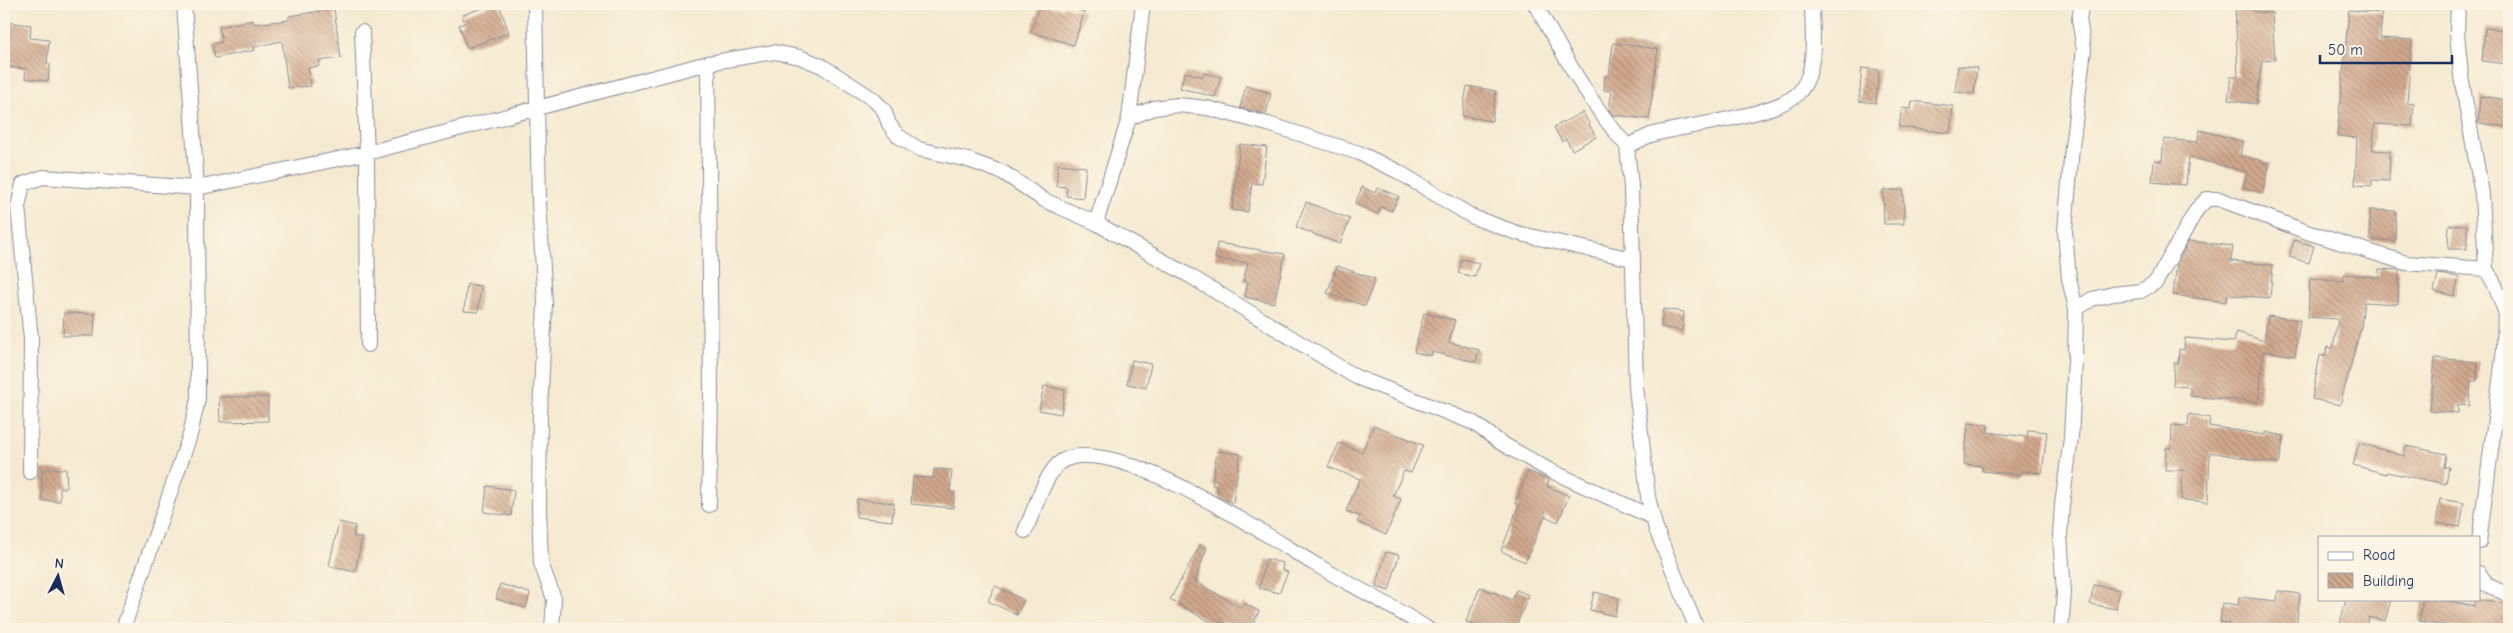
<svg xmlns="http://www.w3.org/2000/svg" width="2513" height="633" viewBox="0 0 2513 633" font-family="'Comic Neue',sans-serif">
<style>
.building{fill:url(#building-back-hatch)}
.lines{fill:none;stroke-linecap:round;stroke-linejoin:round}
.street-casing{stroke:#888c98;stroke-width:16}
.street{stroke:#fff;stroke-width:14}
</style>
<defs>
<pattern id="building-back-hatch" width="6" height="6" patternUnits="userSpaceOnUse" patternTransform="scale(1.25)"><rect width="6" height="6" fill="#d1a98d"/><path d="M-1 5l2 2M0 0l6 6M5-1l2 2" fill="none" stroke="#a98a76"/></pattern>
</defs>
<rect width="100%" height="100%" fill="#fcf5e5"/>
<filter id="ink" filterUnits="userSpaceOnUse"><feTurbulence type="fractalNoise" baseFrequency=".02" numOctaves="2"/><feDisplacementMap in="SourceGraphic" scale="10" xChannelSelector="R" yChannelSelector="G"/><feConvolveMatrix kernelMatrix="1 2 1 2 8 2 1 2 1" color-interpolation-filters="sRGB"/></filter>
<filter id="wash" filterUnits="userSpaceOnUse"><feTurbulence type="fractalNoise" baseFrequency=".0096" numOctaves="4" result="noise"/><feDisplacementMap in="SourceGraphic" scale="20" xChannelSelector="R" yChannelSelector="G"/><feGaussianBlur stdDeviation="1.12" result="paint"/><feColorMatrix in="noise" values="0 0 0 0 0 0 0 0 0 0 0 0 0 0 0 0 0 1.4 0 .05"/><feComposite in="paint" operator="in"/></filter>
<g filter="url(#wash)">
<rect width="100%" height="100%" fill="#f5ead1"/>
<g id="blocks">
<path class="building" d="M495,4H499L509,33L467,48L459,25L465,23L462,15Z
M1040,4L1063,9L1064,6L1084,12L1074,45L1031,32Z
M2235,4H2255L2254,12L2272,13L2275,60L2262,61L2256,104L2228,100L2231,76H2238Z
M334,9L341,58L319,61V66L308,68L311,86L288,88L282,41L254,47L255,50L215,58L212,44L222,42L219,27L253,20L254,24L289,20V16Z
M2349,10L2382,13L2380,38L2412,40L2407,103L2414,104L2412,126L2375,124L2372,150L2390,151L2389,181L2372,180V186L2355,185L2357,138L2337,136Z
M4,22L31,25L30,38L49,40L47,64H50L48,81L25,78L26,69L4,67Z
M2485,28L2509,30L2507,64L2482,61Z
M1613,43L1658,49L1649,119L1613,115L1609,110L1612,91L1604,90L1605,76H1609Z
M1958,66L1977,68L1974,94L1955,92Z
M1862,68L1879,70L1876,103L1859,101Z
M1185,72L1203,77L1204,73L1221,77L1215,97L1180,88Z
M1246,86L1271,93L1266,114L1240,108Z
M1467,86L1496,91L1492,121L1462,116Z
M2480,96L2509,100V127L2478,123Z
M1912,101L1953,106L1950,133L1899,127L1902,108L1911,109Z
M1583,112L1596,137L1572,150L1566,139L1562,142L1554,127Z
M2200,130L2244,142L2240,155L2270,163L2262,193L2243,188L2247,172L2189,157L2186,185L2152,182L2154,160L2162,161L2164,139L2197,142Z
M1240,144L1267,147L1262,184L1252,183L1248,212L1232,210Z
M1058,164L1086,167L1083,198L1066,196L1067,187L1056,186Z
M1362,187L1375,193L1377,188L1399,196L1392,211L1381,207L1378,214L1355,204Z
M1883,190H1903L1904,224H1884Z
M1306,202L1350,219L1340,244L1296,227Z
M2370,210L2396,211L2395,241L2370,240Z
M2449,225H2467V249H2448Z
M2294,240L2314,246L2309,263L2289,257Z
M2189,241L2233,246L2231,261L2273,265L2270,298L2227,295L2226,302L2173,295L2177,263Z
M1217,243L1285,254L1274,303L1245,297L1248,282L1243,281L1248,263L1215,259Z
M1462,259L1479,263L1475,277L1458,273Z
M1337,266L1375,279L1365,306L1327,293Z
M2379,269L2399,270L2398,304L2364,302L2361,327L2340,405L2312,399L2320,355L2325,356L2327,347L2333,348L2338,319L2308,317L2310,279L2343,281L2344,274L2379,277Z
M2438,274L2459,277L2454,296L2434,291Z
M467,284L481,286L478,312L464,311Z
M1663,309L1684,312L1682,331L1661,327Z
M64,313L95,314L94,336H63Z
M1424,313L1455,320L1449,342L1479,350L1476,362L1432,352L1431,356L1414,352Z
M2268,316L2300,320L2295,356L2263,351L2259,402L2190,396V387L2173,386L2174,363H2178L2179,349L2184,350L2185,338L2234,342L2237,332L2264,341Z
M2435,358L2478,362L2477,381H2471L2469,406L2458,405V413L2430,411Z
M1132,360L1151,364L1146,388L1127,384Z
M1044,386L1065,390L1061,414L1039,410Z
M219,397H268V421L220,422Z
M2189,414L2210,418L2209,426L2265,435V432L2284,436L2279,464L2210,452L2208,502L2181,500L2183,470H2165L2166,448H2171L2172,425L2188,426Z
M1968,423L1988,425L1987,432L2027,437L2028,430L2047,432L2042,473L2021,471V475L1982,471V466L1964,464Z
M1374,425L1423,445L1411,473L1404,471L1393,496L1401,499L1386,535L1357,522L1360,516L1346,511L1360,479L1328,467L1339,443L1362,452Z
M2359,443L2404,456L2406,446L2446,454L2444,467H2449L2446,484L2386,472V474L2353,465Z
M1217,451L1240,454L1233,503L1217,496L1218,486L1212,485Z
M42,469H66L67,488H60V501H42Z
M934,469L952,470L950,492H955L953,508L911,504L913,477L933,478Z
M1528,471L1549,480L1547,486L1569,496L1558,522L1545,516L1525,562L1501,551L1519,505L1515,503Z
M487,486L514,490L511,516L484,512Z
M857,499L894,503L892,521L856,517Z
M2440,499L2464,503L2460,527L2436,523Z
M339,522L355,526L353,536L362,538L355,572L329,566Z
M1200,545L1207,548L1195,581L1241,608L1243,603L1259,611L1252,627L1246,625L1244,629H1238L1221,621L1218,626L1170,600Z
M1386,552L1399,555L1389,591L1376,587Z
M1266,559L1283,563L1282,570L1288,572L1279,593L1259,588Z
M500,584L530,593L526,608L496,599Z
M2094,585L2120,590L2116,609L2090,604Z
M995,586L1024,600L1017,615L988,601Z
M1480,587L1512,600L1516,590L1529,595L1515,629H1485L1466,622Z
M2278,591L2300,594L2296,629H2228L2229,623L2220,622L2222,603L2238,605L2239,597L2277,601Z
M1594,592L1619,598L1615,616L1590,610Z
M2346,599H2391L2385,621L2369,617L2367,629H2339Z
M2423,599H2438L2475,606V600L2509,604L2508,629H2464L2419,621Z"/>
</g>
</g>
<g filter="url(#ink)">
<use href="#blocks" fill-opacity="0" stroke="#888c98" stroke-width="1"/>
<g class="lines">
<defs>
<path id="street" d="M535,4L539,202L545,303L540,414L539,509L541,563L554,599L552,629
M1535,4C1563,53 1589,103 1627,146
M2458,4L2457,33L2461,76L2482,194L2486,269
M362,32L367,153L368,345
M708,63L711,392L709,505
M1129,118L1154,108L1178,105L1207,108L1268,124L1359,153L1397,171L1473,217L1517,233L1632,259
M1096,223L1129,118L1143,4
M2076,309L2092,299L2113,294L2141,291L2156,282L2197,209L2207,199H2219L2307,232L2406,263L2486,269L2495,285L2505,311L2504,350L2479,542
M30,472L31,339L18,207L23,184L43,177L197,188L367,153L708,63L774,52L800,57L822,66L873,99L884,110L889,124L898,136L919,149L968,160L1004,173L1044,200L1096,223L1190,276L1356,377L1474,423L1501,443L1549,470L1652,517
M1025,531C1033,514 1046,470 1062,461C1113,432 1266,535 1313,563C1351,585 1391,605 1428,629
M2479,573L2487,585L2509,595
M123,629L190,435L198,399L197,188L184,4
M1697,629L1656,529L1648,497L1636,387L1631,187L1627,146C1635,143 1643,138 1651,135C1683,125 1783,116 1801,90C1818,68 1812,30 1812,4
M2061,629L2064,593L2060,536L2062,505L2071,438L2075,360L2076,309L2069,279L2065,231L2072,147L2084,49L2079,19L2082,4"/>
</defs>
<use href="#street" class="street-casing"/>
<use href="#street" class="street"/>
</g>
</g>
<rect width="2513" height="633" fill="none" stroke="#fcf5e5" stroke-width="20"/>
<rect x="2318" y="536" width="162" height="65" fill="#fcf5e5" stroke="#a2a6af"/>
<rect x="2328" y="552" width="25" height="8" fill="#ffffff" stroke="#a2a6af"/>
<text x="2363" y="560" font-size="15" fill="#1b2f5e">Road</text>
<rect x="2328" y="573" width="25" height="15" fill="url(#building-back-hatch)" stroke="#a2a6af"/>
<text x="2363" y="586" font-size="15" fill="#1b2f5e">Building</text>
<g transform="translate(58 576) rotate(6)" stroke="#fcf5e5" stroke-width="4" paint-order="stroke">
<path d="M0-4L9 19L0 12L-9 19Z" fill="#1b2f5e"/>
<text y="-8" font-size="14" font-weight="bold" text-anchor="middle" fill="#1b2f5e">N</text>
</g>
<path d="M2320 55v8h132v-8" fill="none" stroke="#1b2f5e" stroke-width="2.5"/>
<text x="2328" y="55" font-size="15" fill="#1b2f5e" stroke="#fcf5e5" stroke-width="4" paint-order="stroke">50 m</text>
</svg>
